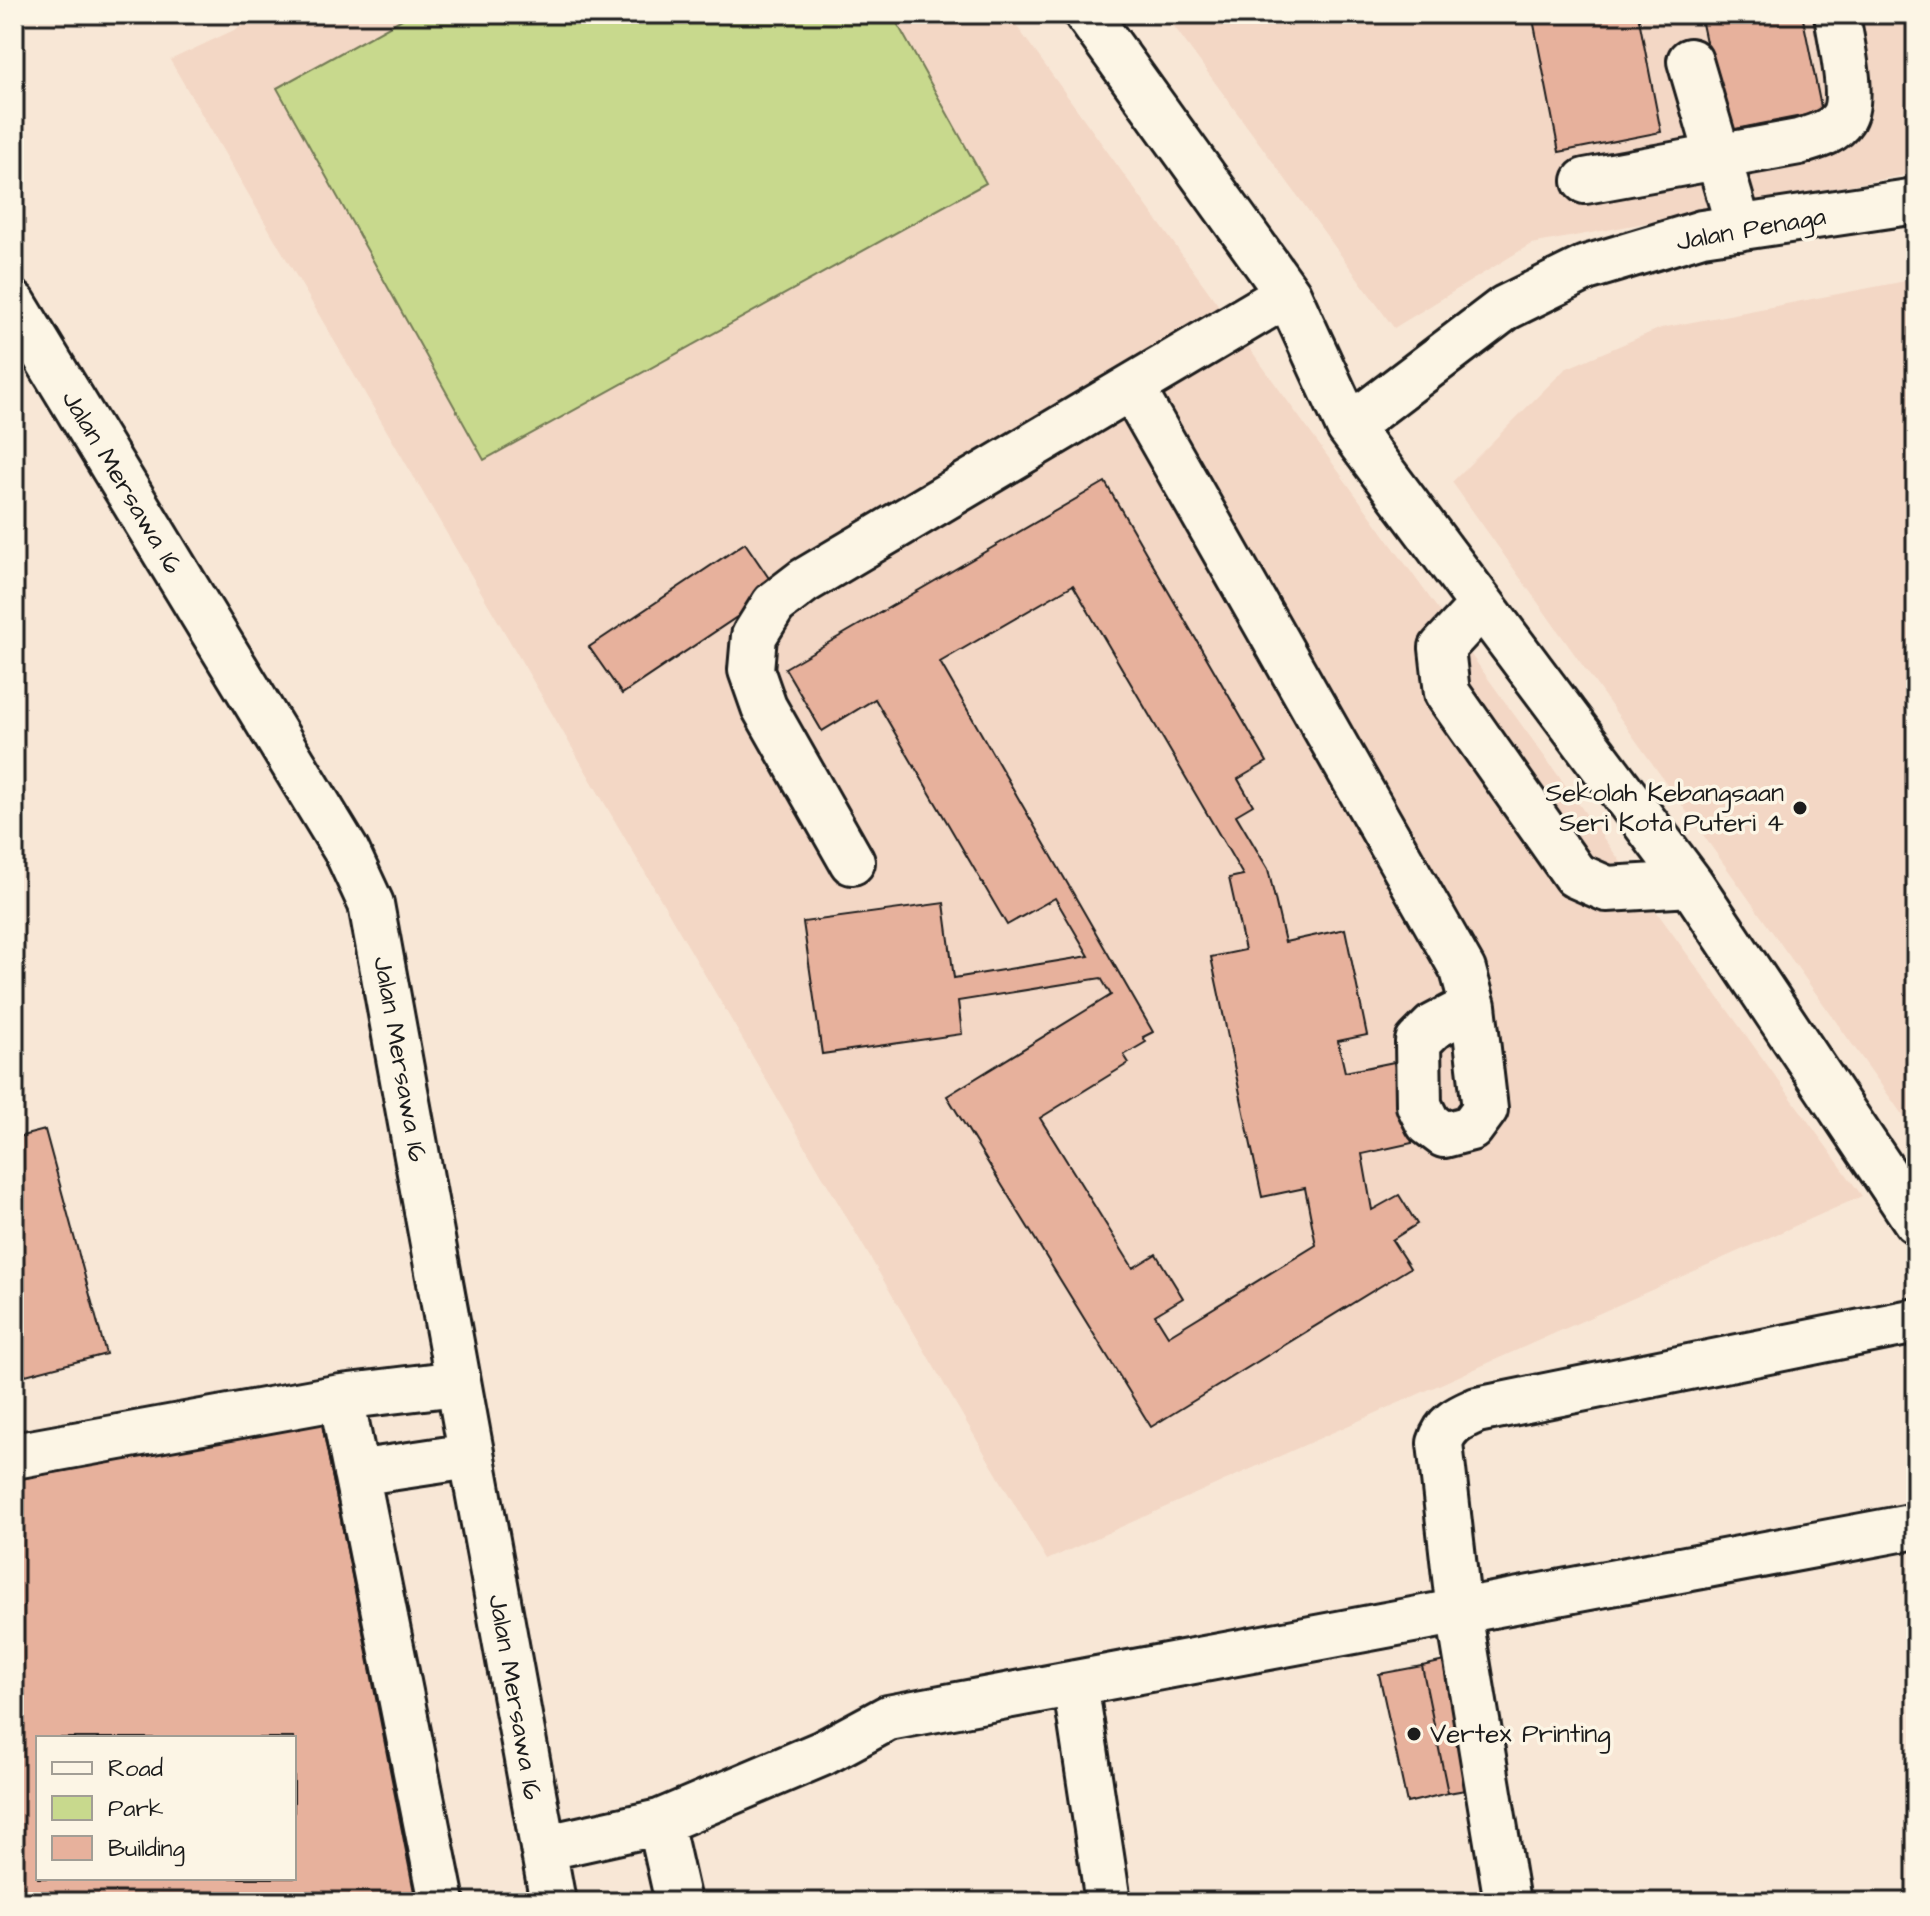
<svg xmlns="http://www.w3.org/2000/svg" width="1930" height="1916" viewBox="0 0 1930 1916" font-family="'Architects Daughter',sans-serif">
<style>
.built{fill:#f3d7c5}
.green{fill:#c8d98d;stroke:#727a54;stroke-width:2}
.building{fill:#e7b19c;stroke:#1c1c1c;stroke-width:2;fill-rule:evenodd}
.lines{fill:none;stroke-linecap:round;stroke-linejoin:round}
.minor-casing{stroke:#1c1c1c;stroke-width:50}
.minor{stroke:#fcf5e5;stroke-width:44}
.poi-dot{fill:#1c1c1c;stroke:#fcf5e5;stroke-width:3}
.labels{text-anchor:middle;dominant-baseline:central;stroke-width:7;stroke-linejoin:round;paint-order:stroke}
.street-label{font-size:26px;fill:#1c1c1c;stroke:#fcf5e5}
.poi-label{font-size:26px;fill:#1c1c1c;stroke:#fcf5e5;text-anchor:end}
</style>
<rect width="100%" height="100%" fill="#f8e7d6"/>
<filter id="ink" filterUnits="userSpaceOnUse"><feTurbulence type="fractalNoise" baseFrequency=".0125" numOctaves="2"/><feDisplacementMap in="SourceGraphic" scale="16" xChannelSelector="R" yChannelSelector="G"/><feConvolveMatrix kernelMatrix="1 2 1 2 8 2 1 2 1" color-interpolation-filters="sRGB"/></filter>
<g filter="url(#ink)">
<path class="built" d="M268,14H1008L1862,1196L1047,1560L170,60Z
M1165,14H1916V173L1531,244L1394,328Z
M1916,279V1134L1452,482L1565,369L1661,328Z"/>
<path class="green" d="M411,14H892L986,183L484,460L277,88Z"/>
<path class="building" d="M1532,14H1638L1661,132L1559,152Z
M1700,14H1802L1822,112L1725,131Z
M1105,482L1267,762L1238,779L1253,805L1236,815L1268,869L1285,942L1345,929L1367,1035L1338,1041L1345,1072L1394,1062L1412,1143L1362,1154L1372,1210L1399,1195L1417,1224L1392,1240L1410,1268L1151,1427L947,1096L1111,995L1101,978L958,1001L962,1034L822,1054L803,922L944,903L954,978L1089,956L1055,898L1007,925L875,699L822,731L785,668ZM1073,585L1243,875L1229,878L1245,950L1211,957L1262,1197L1305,1188L1316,1245L1168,1336L1155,1315L1183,1298L1156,1254L1133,1268L1040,1118L1129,1063L1124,1055L1146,1042L1143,1037L1153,1032L940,662Z
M745,543L777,590L622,694L589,647Z
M45,1130L106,1354L14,1378V1138Z
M322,1423L416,1902H14V1480ZM38,1738H294V1878H38Z
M1458,1658L1488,1786L1448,1793L1422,1666Z
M1422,1666L1448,1793L1407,1803L1379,1674Z"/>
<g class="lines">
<defs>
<path id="minor" d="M1087,14L1288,294L1349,427L1691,884L1916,1221
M1690,61L1739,228
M1585,181L1799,142C1814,137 1833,133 1842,119C1856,99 1840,38 1837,14
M14,304L347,852L371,904L553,1902
M1132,388L1463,970L1473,1006L1485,1109L1471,1128L1444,1135L1428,1123L1419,1105L1418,1042L1433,1027L1473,1006
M1349,427L1505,308L1586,268L1702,233L1916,201
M1482,605L1442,648L1447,693L1575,875L1607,889L1691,884
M852,862L764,707L751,670L754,636L774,604L804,581L1288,294
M341,1397L442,1902
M14,1456L341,1397L457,1383
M356,1473L470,1456
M1075,1683L1108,1902
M660,1822L678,1902
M543,1848L660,1822L823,1753L888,1718L1916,1526
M1507,1902L1459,1612L1440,1443C1446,1423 1459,1418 1477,1410L1916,1321"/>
</defs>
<use href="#minor" class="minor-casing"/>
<use href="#minor" class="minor"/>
</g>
</g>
<g class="poi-dot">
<circle cx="1800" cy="808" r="8"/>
<circle cx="1414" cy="1734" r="8"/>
</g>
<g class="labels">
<g class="street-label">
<text transform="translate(1751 229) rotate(-10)">Jalan Penaga</text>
<text transform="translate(122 482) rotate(59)">Jalan Mersawa 16</text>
<text transform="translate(400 1059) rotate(80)">Jalan Mersawa 16</text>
<text transform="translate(515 1697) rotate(80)">Jalan Mersawa 16</text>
</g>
<g class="poi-label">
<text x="1784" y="793">Sekolah Kebangsaan<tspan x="1784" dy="30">Seri Kota Puteri 4</tspan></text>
<text x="1430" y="1734" text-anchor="start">Vertex Printing</text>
</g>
</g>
<rect width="1930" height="1916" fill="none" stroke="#fcf5e5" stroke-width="48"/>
<rect x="24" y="24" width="1882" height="1868" fill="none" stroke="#1c1c1c" stroke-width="3" filter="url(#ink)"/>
<rect x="36" y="1736" width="260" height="144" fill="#fcf5e5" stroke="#a29e95" stroke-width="2"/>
<rect x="52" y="1762" width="40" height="12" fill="#fcf5e5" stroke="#a29e95" stroke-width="2"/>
<text x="108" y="1776" font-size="24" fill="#1c1c1c">Road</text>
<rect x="52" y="1796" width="40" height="24" fill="#c8d98d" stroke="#a29e95" stroke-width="2"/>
<text x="108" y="1816" font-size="24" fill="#1c1c1c">Park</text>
<rect x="52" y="1836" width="40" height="24" fill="#e7b19c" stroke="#a29e95" stroke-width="2"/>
<text x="108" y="1856" font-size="24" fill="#1c1c1c">Building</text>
</svg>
